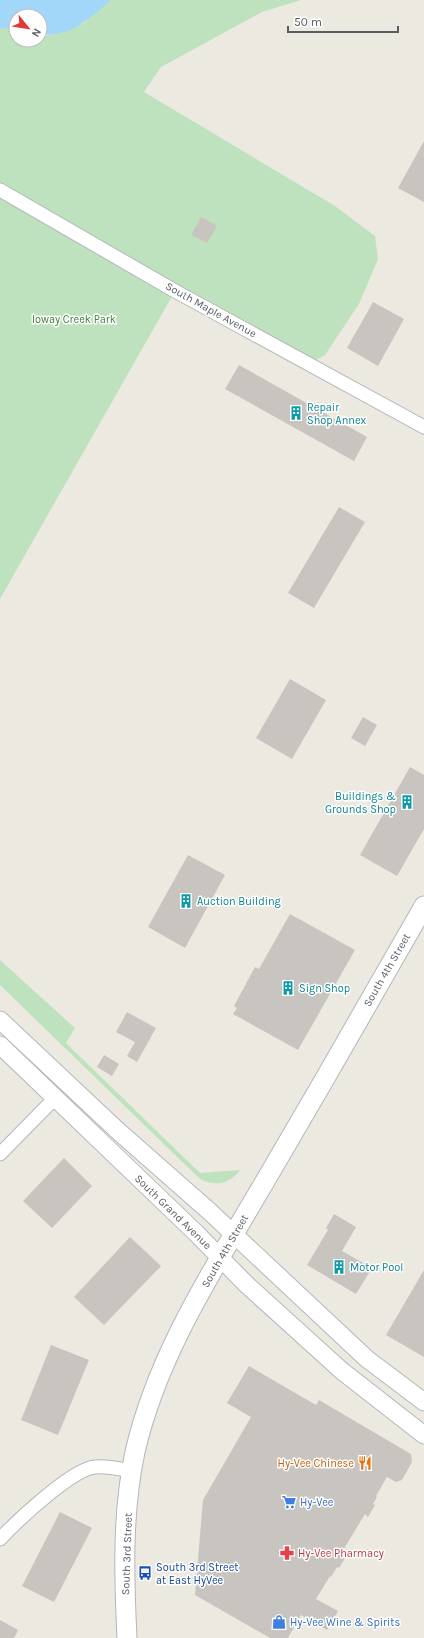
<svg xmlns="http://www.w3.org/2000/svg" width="424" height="1638" viewBox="0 0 424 1638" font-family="Karla,sans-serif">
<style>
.green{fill:#bfe2be}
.water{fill:#a2d7fa}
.building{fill:#c8c5c0}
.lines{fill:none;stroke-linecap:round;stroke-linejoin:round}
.minor-casing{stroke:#b3b7bb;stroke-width:15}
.tertiary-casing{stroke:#b3b7bb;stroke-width:19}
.secondary-casing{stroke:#b3b6bb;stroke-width:21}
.minor{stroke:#fff;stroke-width:13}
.tertiary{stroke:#fff;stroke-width:17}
.secondary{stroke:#fff;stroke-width:19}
.labels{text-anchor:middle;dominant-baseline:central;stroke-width:3;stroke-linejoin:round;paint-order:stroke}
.street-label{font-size:11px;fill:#595d61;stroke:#fff}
.park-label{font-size:11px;fill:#398139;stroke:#fff}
.culture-label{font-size:11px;fill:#0d838f;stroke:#fff;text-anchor:start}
.food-label{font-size:11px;fill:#c56008;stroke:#fff;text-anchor:end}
.shop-label{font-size:11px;fill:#366cbe;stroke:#fff;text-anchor:start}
.health-label{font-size:11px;fill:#be3a42;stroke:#fff;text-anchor:start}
.transit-label{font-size:11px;fill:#164399;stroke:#fff;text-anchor:start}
</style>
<rect width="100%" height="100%" fill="#ece9e1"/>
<path class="green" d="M111,0H301L262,12L161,67L144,92L335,206L375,236L378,259L359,304L325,355L316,360L175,291L0,599V28L16,30V40H40V34L47,36L82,24Z
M0,960L75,1028L66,1043L200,1173L240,1170C230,1184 215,1187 200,1179L0,985Z"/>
<path class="water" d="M0,0H111C91,17 69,39 40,34V16H16V30L0,28Z"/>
<path class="building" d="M424,141V202L398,188Z
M201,217L217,226L207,243L191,235Z
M373,302L404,319L378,366L347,348Z
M239,365L367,437L354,461L225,389Z
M339,507L365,522L314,608L288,593Z
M290,679L326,700L292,759L256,738Z
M363,717L377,725L365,746L351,738Z
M410,767L424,775V829L397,876L360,855Z
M188,855L225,875L185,948L148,927Z
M290,914L355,950L298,1050L233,1014L237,1008L234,1006L255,967L259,969Z
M127,1012L156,1028L137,1062L127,1056L135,1042L116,1032Z
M104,1055L119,1064L112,1076L97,1067Z
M64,1158L92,1186L52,1228L23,1201Z
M334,1214L356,1227L342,1251L372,1268L356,1294L307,1265L328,1230L326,1228Z
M130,1237L161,1266L104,1325L74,1297Z
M424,1270V1357L386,1335Z
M51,1345L89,1360L58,1435L21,1420Z
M249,1366L316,1405L319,1400L411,1454L412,1462L402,1480L396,1482L387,1477L376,1496L377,1497L373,1504L375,1505L368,1517L365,1514L342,1552L347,1555L339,1568L337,1567L331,1577L330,1576L316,1599L338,1611L327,1630L301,1615L288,1638H270L195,1595L203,1500L251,1417L227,1403Z
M60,1512L92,1528L54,1602L22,1586Z
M0,1620L18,1630L14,1638H0Z"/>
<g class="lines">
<defs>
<path id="minor" d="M0,190L175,291L424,427
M0,1154L55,1098
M0,1539C17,1521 72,1469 95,1467C107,1466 120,1469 132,1471"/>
<path id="tertiary" d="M0,1020L117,1130L209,1211L367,1359L424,1402
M0,1045L196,1233L247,1285L342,1371L424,1435"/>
<path id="secondary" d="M127,1638C124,1577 122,1512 135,1452C157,1355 214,1268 264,1183C318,1091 371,999 424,906"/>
</defs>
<use href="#minor" class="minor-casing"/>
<use href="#tertiary" class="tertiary-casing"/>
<use href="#secondary" class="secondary-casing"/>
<use href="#minor" class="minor"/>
<use href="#tertiary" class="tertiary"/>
<use href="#secondary" class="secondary"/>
</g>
<defs>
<symbol id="building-bare" viewBox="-9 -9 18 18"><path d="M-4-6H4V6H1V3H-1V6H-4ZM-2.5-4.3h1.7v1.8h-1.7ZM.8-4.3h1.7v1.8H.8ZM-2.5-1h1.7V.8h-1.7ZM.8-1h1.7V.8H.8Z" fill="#0f9aa8" stroke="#fff" stroke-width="2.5" paint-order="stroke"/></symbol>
<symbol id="restaurant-bare" viewBox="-9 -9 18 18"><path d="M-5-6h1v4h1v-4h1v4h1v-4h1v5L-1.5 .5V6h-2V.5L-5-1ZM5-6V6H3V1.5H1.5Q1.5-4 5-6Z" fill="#e8710a" stroke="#fff" stroke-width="2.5" paint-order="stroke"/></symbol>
<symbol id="supermarket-bare" viewBox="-9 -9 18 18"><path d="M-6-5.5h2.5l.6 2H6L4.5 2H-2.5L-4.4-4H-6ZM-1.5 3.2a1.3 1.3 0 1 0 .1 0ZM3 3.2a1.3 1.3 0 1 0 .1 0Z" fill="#3f7fe0" stroke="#fff" stroke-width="2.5" paint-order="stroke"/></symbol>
<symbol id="pharmacy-bare" viewBox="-9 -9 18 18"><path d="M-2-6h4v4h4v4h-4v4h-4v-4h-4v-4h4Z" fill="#e0444e" stroke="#fff" stroke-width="2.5" paint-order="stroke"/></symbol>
<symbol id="bus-bare" viewBox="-9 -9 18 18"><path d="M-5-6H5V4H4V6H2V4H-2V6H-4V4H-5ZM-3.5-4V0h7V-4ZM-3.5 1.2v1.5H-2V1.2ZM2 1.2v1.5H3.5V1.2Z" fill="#1a4fb4" stroke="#fff" stroke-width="2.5" paint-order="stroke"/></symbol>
<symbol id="shop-bare" viewBox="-9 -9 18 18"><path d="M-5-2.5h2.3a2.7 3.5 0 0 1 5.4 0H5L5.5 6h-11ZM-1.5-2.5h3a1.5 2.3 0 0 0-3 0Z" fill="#3f7fe0" stroke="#fff" stroke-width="2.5" paint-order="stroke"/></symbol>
</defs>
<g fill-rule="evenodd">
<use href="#building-bare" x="286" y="403" width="20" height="20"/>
<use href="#building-bare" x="397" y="792" width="20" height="20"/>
<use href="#building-bare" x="176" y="891" width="20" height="20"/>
<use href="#building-bare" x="278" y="978" width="20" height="20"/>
<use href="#building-bare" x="329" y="1257" width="20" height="20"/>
<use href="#restaurant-bare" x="355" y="1453" width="20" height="20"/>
<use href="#supermarket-bare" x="279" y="1492" width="20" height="20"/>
<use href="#pharmacy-bare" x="277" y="1543" width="20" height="20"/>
<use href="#bus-bare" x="135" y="1563" width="20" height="20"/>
<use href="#shop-bare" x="269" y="1612" width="20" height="20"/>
</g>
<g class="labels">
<g class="street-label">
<text transform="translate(211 310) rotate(29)">South Maple Avenue</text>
<text transform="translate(387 970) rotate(-60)">South 4th Street</text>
<text transform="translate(173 1212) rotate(44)">South Grand Avenue</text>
<text transform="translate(225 1251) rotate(-60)">South 4th Street</text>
<text transform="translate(127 1554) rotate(-88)">South 3rd Street</text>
</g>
<g class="park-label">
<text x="74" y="319">Ioway Creek Park</text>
</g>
<g class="culture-label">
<text x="307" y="407">Repair<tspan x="307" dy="13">Shop Annex</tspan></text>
<text x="396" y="796" text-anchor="end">Buildings &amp;<tspan x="396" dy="13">Grounds Shop</tspan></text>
<text x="197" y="901">Auction Building</text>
<text x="299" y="988">Sign Shop</text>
<text x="350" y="1267">Motor Pool</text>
</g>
<g class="food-label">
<text x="354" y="1463">Hy-Vee Chinese</text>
</g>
<g class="shop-label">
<text x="300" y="1502">Hy-Vee</text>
<text x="290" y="1622">Hy-Vee Wine &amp; Spirits</text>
</g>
<g class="health-label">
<text x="298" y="1553">Hy-Vee Pharmacy</text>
</g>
<g class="transit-label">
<text x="156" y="1567">South 3rd Street<tspan x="156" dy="13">at East HyVee</tspan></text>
</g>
</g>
<g transform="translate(28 28) rotate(120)"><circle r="19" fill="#ffffff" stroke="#bdbec0"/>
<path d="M0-3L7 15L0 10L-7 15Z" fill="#df3a33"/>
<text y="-6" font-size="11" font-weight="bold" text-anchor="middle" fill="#595d61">N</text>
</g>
<path d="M288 26v6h110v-6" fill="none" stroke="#595d61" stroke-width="2"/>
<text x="294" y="26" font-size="12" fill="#595d61" stroke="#ffffff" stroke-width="3" paint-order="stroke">50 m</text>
</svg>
